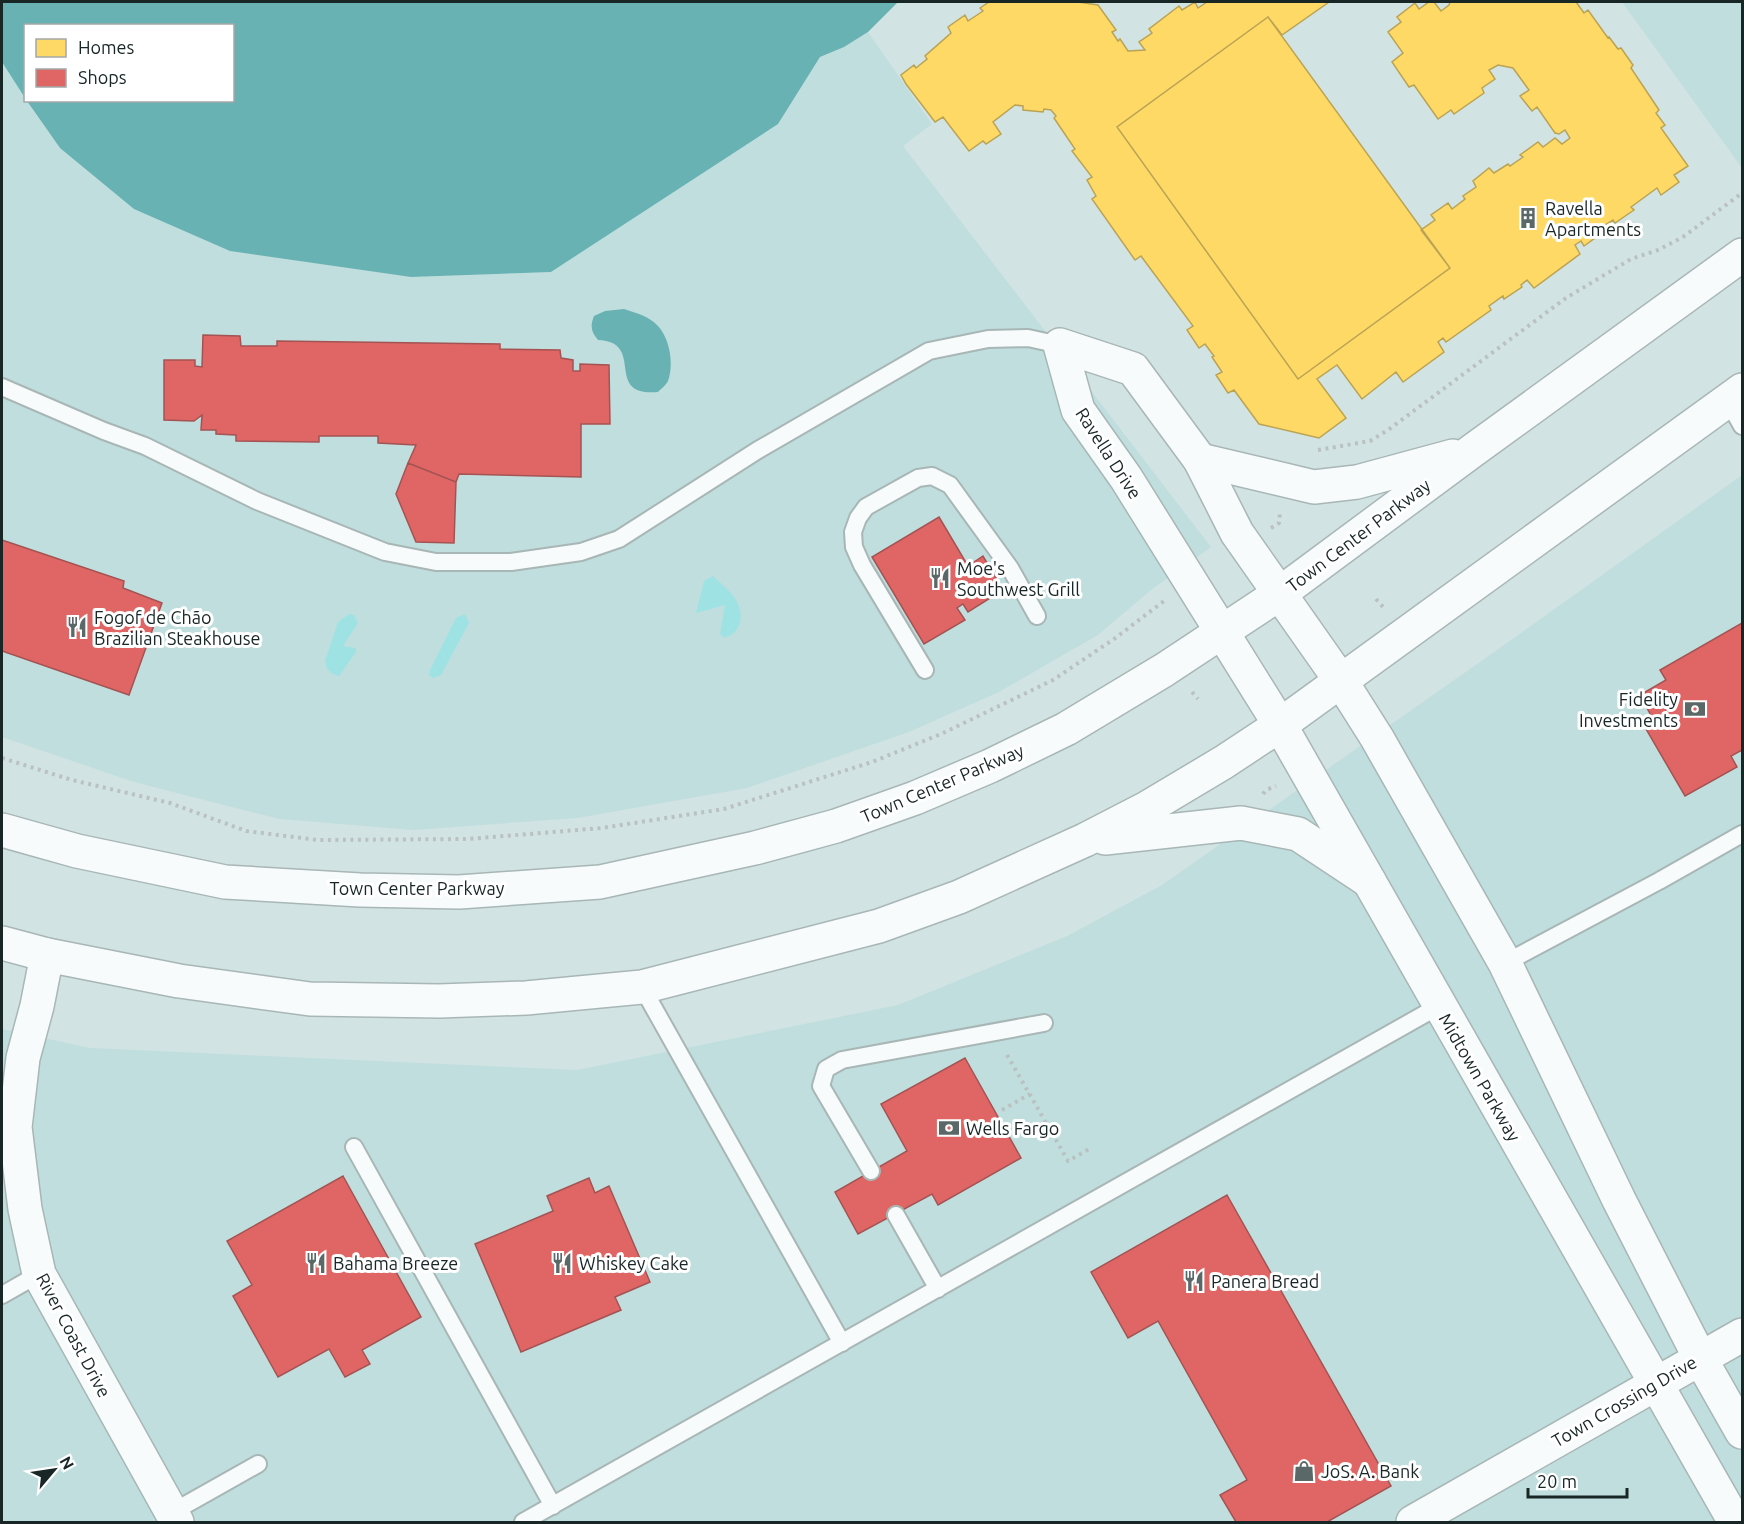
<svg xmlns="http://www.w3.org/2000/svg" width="1744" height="1524" viewBox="0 0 1744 1524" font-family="Ubuntu,sans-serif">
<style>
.built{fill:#c0dede}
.green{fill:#9fe2e4}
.water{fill:#68b2b4}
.homes{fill:#ffd966;stroke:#baa353;stroke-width:1.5}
.shops{fill:#e06666;stroke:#a45353;stroke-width:1.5}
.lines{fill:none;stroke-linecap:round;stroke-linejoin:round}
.service-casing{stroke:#a8b6b6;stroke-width:20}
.minor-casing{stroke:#a8b6b6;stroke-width:36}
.secondary-casing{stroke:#a8b6b6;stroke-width:36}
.path{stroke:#bac1c1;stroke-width:4;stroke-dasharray:3 4.5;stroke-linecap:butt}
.service{stroke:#f8fbfb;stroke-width:16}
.minor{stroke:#f8fbfb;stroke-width:33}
.secondary{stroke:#f8fbfb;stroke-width:33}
.labels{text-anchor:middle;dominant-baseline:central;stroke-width:6;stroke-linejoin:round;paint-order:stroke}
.poi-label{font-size:18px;fill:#192626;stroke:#fff;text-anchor:start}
.street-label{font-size:18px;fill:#192626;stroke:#fff}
</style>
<rect width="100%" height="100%" fill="#d2e3e3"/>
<path class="built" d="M1622,2H1742V168Z
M868,32L932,124L903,146L1211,547L1151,590L1098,635L999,692L909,732L747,788L577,818L414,830L279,819L134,782L2,737V62L25,98L26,100L27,101L60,148L230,251L411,277L551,272L778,124L820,57L844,47Z
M1742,475V1522H2V1029L90,1048L577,1070L898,1005L1067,936L1162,885L1497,650Z"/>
<path class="green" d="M713,576C720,583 731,591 736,600C745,616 741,633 724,638L720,634L725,605L696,613L704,581Z
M349,614L354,615L358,623L343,646L356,648V652L339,676L333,674L327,669L325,661L338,622Z
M465,614L469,623L441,675L433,678L429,675L430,670L456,618Z"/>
<path class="water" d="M2,2H898L868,32L844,47L820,57L778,124L551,272L411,277L230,251L134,209L60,148L27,101L232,100V26H26L25,98L2,62Z
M624,309C636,313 649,316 658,326C670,339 674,364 668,381C666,385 661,389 658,392C602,397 647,342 598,340C591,332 590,326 594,316L605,311Z"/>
<path class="homes" d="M989,2H1078L1098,5L1116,30L1112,32L1118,41L1120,39L1128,51L1145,50L1139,42L1152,33L1149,29L1179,6L1182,10L1195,2L1198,8L1207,2H1329L1282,35L1268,17L1117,127L1298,379L1450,268L1421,230L1435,220L1431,215L1448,203L1452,209L1465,199L1463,196L1476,187L1473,181L1489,168L1494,173L1508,164L1510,166L1523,157L1520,155L1538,142L1543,147L1555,138L1562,144L1570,138L1565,130L1559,134L1555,133L1537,107L1532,111L1520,96L1529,90L1513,68L1498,65L1489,70L1495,79L1482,88L1484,93L1454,114L1451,110L1438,119L1414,85L1409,87L1392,62L1403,53L1388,32L1401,22L1397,17L1415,3L1419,9L1429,2H1434L1441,11L1449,5L1450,2H1576L1584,13L1588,10L1608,38L1609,37L1618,49L1621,48L1633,65L1631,68L1659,110L1656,113L1665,125L1661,128L1688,166L1674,175L1679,182L1661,195L1657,188L1631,207L1634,210L1615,223L1613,220L1599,229L1602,233L1584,246L1581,241L1575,245L1580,254L1534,288L1527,280L1521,285L1522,287L1504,299L1503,296L1489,306L1491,310L1446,342L1443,338L1438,342L1444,352L1403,382L1396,372L1362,399L1337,365L1317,379L1346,418L1319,438L1259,424L1234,390L1228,393L1216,375L1222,372L1212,357L1214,356L1205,344L1199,348L1187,330L1193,326L1141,256L1135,260L1092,199L1096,196L1087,180L1092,177L1072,151L1075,149L1054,118L1056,116L1051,110L1044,109L1043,112L1023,110V106L1015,105L993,122L1001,134L986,144L983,141L969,151L943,117L935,122L906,84L901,75L914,65L916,68L927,59L925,56L951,33L948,27L965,15L968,21L983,11L980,8Z
M1268,17L1450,268L1298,379L1117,127Z"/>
<path class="shops" d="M203,335L240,336L241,346H277V341L500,344V349L560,350L561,358L573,360V371H580V364L609,365L610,424H581V477L459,474L456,482L408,463L416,445L378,443V436H319V442L236,441V435L216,434V430H201L202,415L194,421L164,420V360H195V366L202,367Z
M408,463L456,482L454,543L416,542L396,494Z
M939,517L968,566L983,556L1003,590L968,612L963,604L957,608L965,620L924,644L872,557Z
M2,540L124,581L123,588L162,603L129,695L2,651Z
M1742,623V750L1731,756L1737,767L1685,796L1646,729L1655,723L1640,695L1666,680L1660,670Z
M965,1058L1021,1158L938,1205L932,1194L858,1234L835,1192L907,1151L881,1104Z
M343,1176L421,1317L362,1350L370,1364L345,1377L329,1349L278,1377L233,1296L252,1285L227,1241Z
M589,1178L595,1193L609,1186L650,1282L615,1297L621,1310L521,1352L475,1244L553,1211L547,1196Z
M1227,1195L1391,1486L1327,1522H1236L1220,1495L1247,1480L1158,1321L1128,1338L1091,1272Z"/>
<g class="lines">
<defs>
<path id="service" d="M2,387L104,431L145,446L257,501L385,552L436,562H511L581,552L619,539L758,450L929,351L988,339L1028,338L1060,345
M1728,401L1742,426
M925,670L862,565L854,547L853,532L858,518L866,507L918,478L932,476L950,485L1010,568L1037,616
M1505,963L1659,881L1742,834
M642,987L842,1343
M354,1147L553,1506
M871,1171L821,1086L826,1069L842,1060L1044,1023
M896,1215L938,1289
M2,1295L39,1274
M171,1513L258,1464
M523,1522L1439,1006"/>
<path id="minor" d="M1060,345L1078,410L1126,478L1280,725L1735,1522
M1060,345L1133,369L1200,460L1237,533L1341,681L1377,738L1505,963L1619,1200L1700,1358L1742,1432
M47,955L37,1006L23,1058L15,1127L25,1209L39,1274L177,1522
M1413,1522L1742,1335"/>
<path id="secondary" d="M1200,460L1314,487L1357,482L1453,456
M2,830L77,851L225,882L360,890L459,892L600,882L755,848L836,826L915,798L990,766L1066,729L1164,670L1279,594L1472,451L1742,255
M1105,838L1241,823L1298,834L1369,881
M2,943L47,955L179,981L310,999L439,1001L526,998L642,987L879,926L959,897L1085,840L1147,808L1224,762L1280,725L1742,390"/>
</defs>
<use href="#service" class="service-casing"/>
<use href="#minor" class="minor-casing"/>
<use href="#secondary" class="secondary-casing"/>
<path class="path" d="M1318,450L1370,441L1388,430L1566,298L1631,259L1658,250L1683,237L1742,193
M1271,528L1279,523L1280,512
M1376,599L1384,608
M1192,692L1198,699
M2,758L72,780L170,803L246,831L318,840L468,839L602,828L724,809L872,762L941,734L1053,680L1114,639L1164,601
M1263,794L1266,790L1276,786
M1007,1055L1068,1161L1091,1148
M1002,1110L1030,1094"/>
<use href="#service" class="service"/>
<use href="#minor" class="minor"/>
<use href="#secondary" class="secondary"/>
</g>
<defs>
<symbol id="building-bare" viewBox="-9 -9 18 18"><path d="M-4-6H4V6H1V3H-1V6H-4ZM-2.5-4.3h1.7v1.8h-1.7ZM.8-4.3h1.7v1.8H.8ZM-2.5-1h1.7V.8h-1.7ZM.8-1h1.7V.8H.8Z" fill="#5a6868" stroke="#fff" stroke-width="2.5" paint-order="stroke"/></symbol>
<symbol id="restaurant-bare" viewBox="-9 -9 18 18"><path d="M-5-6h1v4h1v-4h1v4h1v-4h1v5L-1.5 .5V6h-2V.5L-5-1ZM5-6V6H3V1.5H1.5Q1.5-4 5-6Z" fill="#5a6868" stroke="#fff" stroke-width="2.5" paint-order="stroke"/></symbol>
<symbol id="bank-bare" viewBox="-9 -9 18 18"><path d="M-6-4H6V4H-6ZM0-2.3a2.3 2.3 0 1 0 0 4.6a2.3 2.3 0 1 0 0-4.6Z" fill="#5a6868" stroke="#fff" stroke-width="2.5" paint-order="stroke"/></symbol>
<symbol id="shop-bare" viewBox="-9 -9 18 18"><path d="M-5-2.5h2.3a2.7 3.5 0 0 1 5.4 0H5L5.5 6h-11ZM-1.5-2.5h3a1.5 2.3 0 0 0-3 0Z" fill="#5a6868" stroke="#fff" stroke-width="2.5" paint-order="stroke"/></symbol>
</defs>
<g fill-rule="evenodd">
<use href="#building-bare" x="1513" y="203" width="30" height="30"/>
<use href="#restaurant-bare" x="925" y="563" width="30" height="30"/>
<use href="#restaurant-bare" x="62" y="612" width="30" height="30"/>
<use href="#bank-bare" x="1680" y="694" width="30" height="30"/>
<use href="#bank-bare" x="934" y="1113" width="30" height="30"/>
<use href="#restaurant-bare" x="301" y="1248" width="30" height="30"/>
<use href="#restaurant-bare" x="547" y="1248" width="30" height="30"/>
<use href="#restaurant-bare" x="1179" y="1266" width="30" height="30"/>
<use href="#shop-bare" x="1289" y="1456" width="30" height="30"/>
</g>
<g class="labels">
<g class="poi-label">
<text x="1545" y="208">Ravella<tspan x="1545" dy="21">Apartments</tspan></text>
<text x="957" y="568">Moe's<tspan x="957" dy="21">Southwest Grill</tspan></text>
<text x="94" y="617">Fogof de Chão<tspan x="94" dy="21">Brazilian Steakhouse</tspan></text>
<text x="1678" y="699" text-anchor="end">Fidelity<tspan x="1678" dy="21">Investments</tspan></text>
<text x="966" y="1128">Wells Fargo</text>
<text x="333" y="1263">Bahama Breeze</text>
<text x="579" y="1263">Whiskey Cake</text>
<text x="1211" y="1281">Panera Bread</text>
<text x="1321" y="1471">JoS. A. Bank</text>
</g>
<g class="street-label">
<text transform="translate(1109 453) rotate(57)">Ravella Drive</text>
<text transform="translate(1358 535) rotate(-37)">Town Center Parkway</text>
<text transform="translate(942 783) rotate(-23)">Town Center Parkway</text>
<text x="417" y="888">Town Center Parkway</text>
<text transform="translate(1480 1077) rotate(60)">Midtown Parkway</text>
<text transform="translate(74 1335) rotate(62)">River Coast Drive</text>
<text transform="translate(1624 1401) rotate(-30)">Town Crossing Drive</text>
</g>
</g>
<rect width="1744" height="1524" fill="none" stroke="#192626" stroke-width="6"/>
<rect x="24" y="24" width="210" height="78" fill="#ffffff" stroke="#a3a8a8" stroke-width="1.5"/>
<rect x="36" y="39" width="30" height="18" fill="#ffd966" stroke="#a3a8a8" stroke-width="1.5"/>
<text x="78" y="54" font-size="18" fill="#192626">Homes</text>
<rect x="36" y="69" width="30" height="18" fill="#e06666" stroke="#a3a8a8" stroke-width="1.5"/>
<text x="78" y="84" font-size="18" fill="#192626">Shops</text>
<g transform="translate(54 1470) rotate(61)" stroke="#ffffff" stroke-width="4.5" paint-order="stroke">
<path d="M0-4.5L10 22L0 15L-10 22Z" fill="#192626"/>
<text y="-9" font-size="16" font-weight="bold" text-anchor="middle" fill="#192626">N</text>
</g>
<path d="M1528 1488v9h99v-9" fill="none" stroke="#192626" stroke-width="3"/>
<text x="1537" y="1488" font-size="18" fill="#192626" stroke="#ffffff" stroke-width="4.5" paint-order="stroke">20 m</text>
</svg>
